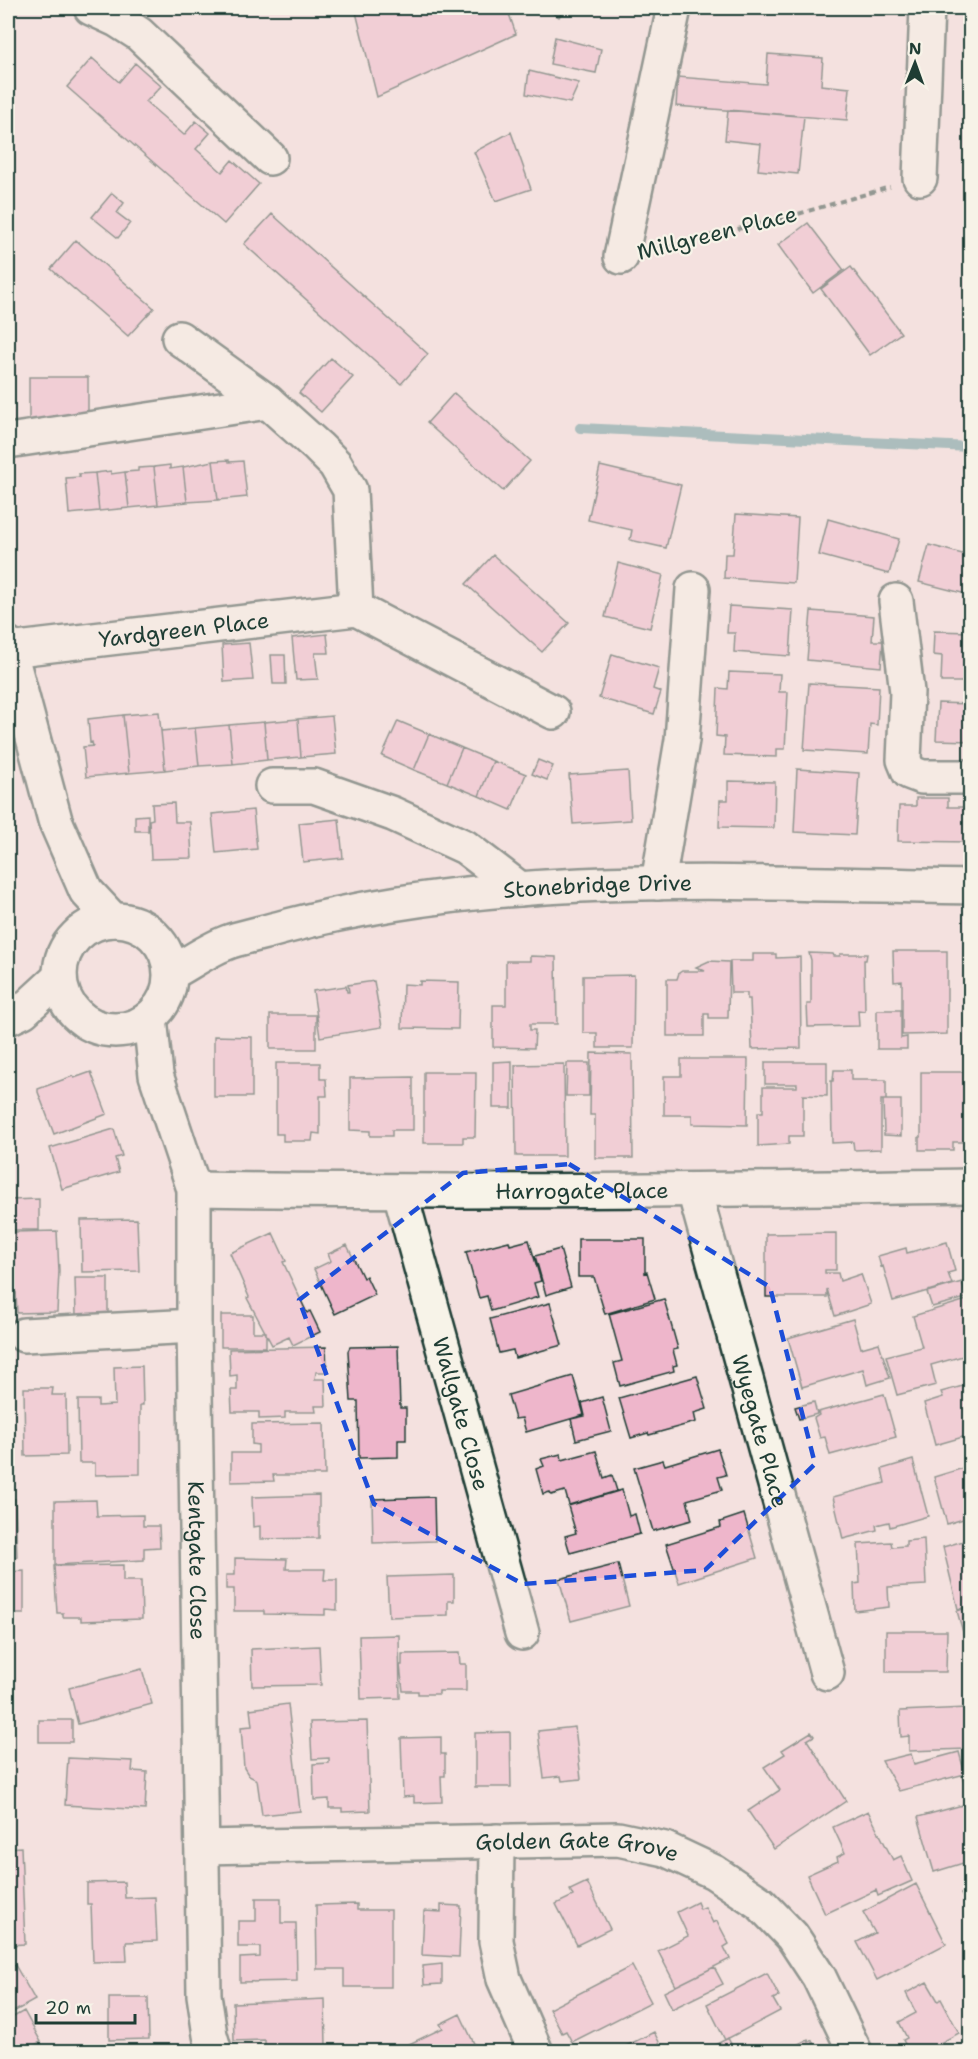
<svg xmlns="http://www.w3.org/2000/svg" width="978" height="2059" viewBox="0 0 978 2059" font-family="'Shantell Sans',sans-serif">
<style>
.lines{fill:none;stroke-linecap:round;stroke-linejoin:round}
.stream{stroke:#559195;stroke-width:10}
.building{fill:#eeb6cb;stroke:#1f3d34;stroke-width:1.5}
.minor-casing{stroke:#1f3d34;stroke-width:38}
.path{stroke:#1f3d34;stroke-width:4;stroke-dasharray:6 4.5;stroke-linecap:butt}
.minor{stroke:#f7f3e8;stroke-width:33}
.marked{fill:none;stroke:#1d4ed8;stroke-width:4.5;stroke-dasharray:12 8;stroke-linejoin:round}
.labels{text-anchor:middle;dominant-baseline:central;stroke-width:4.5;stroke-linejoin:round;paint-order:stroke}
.street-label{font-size:22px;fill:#1f3d34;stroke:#f7f3e8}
</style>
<rect width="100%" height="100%" fill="#f4e1df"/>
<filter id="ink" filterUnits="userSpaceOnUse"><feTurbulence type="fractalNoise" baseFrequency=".0167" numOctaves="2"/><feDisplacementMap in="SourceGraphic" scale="12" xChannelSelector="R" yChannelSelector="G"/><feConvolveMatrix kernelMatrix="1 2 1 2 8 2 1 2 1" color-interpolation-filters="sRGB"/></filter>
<g filter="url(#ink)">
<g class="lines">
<path class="stream" d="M580,428L970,447"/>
</g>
<path class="building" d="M355,8H507L516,34L377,97Z
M544,8H565L559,17Z
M555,37L601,49L596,73L550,64Z
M768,54L823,58L821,85L850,88L847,120L676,106L678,77L766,84Z
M92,58L119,82L135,63L161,86L146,102L184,135L196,121L210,133L196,149L222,172L232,160L259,184L224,224L67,87Z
M529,71L579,83L570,103L526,94Z
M728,110L804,116L798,174L758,170L761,144L725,140Z
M511,132L531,189L496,201L474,152Z
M112,193L124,203L117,213L130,223L118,238L92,217Z
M969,202H970V256L966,255Z
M272,214L428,354L401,384L244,244Z
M808,223L844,270L813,293L778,245Z
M76,240L154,308L128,336L51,269Z
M851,267L901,333L870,355L821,289Z
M331,358L353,377L321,412L299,393Z
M29,377H88V421H29Z
M454,393L530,461L503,491L427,423Z
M229,460V462L243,461L247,497L218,500L213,461Z
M213,461L218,500L187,502L183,467Z
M170,465V469L183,467L187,502L158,505L154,467Z
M600,466L681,485L666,548L630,540L632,530L588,520Z
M154,467L158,505L129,508L125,472L138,471V468Z
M111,471V474L125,472L129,508L99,511L95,473Z
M95,473L99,511L69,514L66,478L80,477L79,474Z
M736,514L798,518L794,583L724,578L725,554H733Z
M828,519L899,539L889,574L819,555Z
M929,545L970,556V595L919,582Z
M493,555L569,623L542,652L466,584Z
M618,563L663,575L650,628L605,617Z
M729,606L793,610L790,656L734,652L735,633H727Z
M811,611L874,616L872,641H883L881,667L807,660Z
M934,631L970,632V682H941L942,656L933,655Z
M327,634L329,653H315L318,679L296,680L292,638Z
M249,643L253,680L224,682L222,645Z
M612,654L659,668L653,689L661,692L654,714L599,698Z
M271,655H285L286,684H273Z
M729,672L780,674L779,692H788L785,749H777V757L724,755L725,737L716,736L718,688L728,689Z
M809,683L879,687L877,725L870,724L868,754L804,750Z
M938,703L970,704V741L936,740Z
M159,712L165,770L129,773L123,715Z
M123,715L129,773L86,777L83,747L93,746L92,742L90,743L88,719Z
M332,716L336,754L301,757L298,719Z
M298,719L301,757L267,760L264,722Z
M398,721L429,734L414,770L382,756Z
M264,722L267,760L233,764L229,725Z
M229,725L233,764L199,766L195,728Z
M195,728L199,766L165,770L161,731Z
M429,734L462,748L447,783L414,770Z
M462,748L493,761L479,796L447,783Z
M538,760L553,766L547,780L532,774Z
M493,761L526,774L511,810L479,796Z
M797,769L859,773L855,835L794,832Z
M628,771L631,820L573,824L569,775Z
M728,781L775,782L774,828L719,827L720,800H728Z
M916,798H948V807H970V842L898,841L899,806H916Z
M174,803L175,822H190L192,858L151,859L149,820L153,819L152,804Z
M253,810L257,849L216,853L212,814Z
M148,815V831H135V816Z
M339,819L343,858L303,862L299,823Z
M893,951H947V1034L902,1035V981L894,982Z
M809,953L833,954L834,956H840V954H867L866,960H864L865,1011L858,1010L859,1026L808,1027L807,1004H811V960Z
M753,954H776V958L800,957L801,1048L752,1049L750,999H747V993H731L730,961H753Z
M530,956L556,957L557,1024H530V1030H535L534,1048L493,1047V1005H506V961H530Z
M968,956H970V1005V969H968Z
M709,961L729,962L728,1018H709V1014H704V1036H667V979H677L679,973L682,971H705L696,967Z
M634,975L633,1048H597V1033H583V976Z
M374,981L382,1027L320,1037L313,991L346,986L347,992H349L348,985Z
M420,981L459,982L458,1029L402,1028L403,984L420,985Z
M877,1010H901V1038L907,1037V1049H877Z
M270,1015H316V1049H270Z
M214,1036L252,1037V1097H214Z
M591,1053L632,1054L633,1158H595V1115H590Z
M681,1059H748L747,1125L692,1124V1115H664V1076H681Z
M512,1061V1108H493V1062Z
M765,1062H827V1096L803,1095V1136H789V1144L758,1146V1112H763V1087H797V1084H765Z
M276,1063H320V1079H326L327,1096H320V1134L313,1133L312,1141H283V1134H276Z
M567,1063H589V1096H566Z
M564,1064L565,1156H516L515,1065Z
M834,1070H851V1080H886V1100H881V1149L854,1150L853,1142L832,1143L831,1081H833Z
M91,1072L107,1114L54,1134L38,1092V1089L73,1076L74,1078Z
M424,1072H476L475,1137H463V1143H424Z
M921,1072H970V1142H953V1150H919V1137H921Z
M413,1077V1130H392V1136H370V1131L350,1130V1078Z
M883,1100H901V1136L884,1135Z
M114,1129L122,1156L115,1158L119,1172L62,1189L50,1148Z
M39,1199V1230H8V1200Z
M137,1219L139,1271L82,1272L81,1220Z
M57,1231L59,1271L57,1312L17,1313L16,1293L14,1294L13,1232Z
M273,1233L286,1261L283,1262L307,1313L310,1311L320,1332L293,1345L289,1337L272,1345L247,1298L249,1297L230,1253Z
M836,1233V1270H825V1273H838L840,1281L861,1274L871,1304L835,1316L827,1289V1297H766V1234Z
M578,1239H645V1273L647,1272L655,1299L605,1314L594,1277H578Z
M529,1240L541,1281L534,1283L538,1297L491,1311L487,1296L479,1298L466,1252L509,1241L510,1245Z
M947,1242L955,1271L948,1273L952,1284L893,1301L883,1266L881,1267L878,1256L906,1248L907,1253Z
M347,1245L363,1278L366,1276L375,1295L335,1314L314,1269L331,1261L328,1254Z
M560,1249L571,1287L546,1295L535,1256Z
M75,1278H108V1315H76Z
M962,1282L966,1298L932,1307L927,1292Z
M664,1299L678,1349L673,1350L677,1365L673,1366L674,1371L620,1386L614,1363L622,1361L609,1314Z
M970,1299V1354L931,1365L936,1385L897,1395L886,1356L922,1347L913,1316Z
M550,1303L562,1345L515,1358L513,1350L499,1353L490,1319Z
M221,1315H253V1332H266V1347H221Z
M853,1319L861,1348L879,1343L890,1378L867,1385L863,1369L802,1387L788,1338Z
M398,1346L400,1408H406V1440H398V1457L359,1458L358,1401H351L348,1351L350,1347Z
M326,1347L327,1372H316L315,1379H325L326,1406H315L316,1412H285V1418L259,1419V1412H232L231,1390H237V1375L230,1376L229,1349Z
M142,1366L143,1405H140V1474L95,1475V1463H79L78,1400H98V1406L115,1405L114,1367Z
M573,1376L584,1415L526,1432L522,1418L515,1419L508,1395Z
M697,1376L707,1409L694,1413L696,1422L649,1435L648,1433L631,1438L619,1398Z
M970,1384V1435L935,1445L924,1403L943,1397L941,1392Z
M24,1388H53L52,1395H66L67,1455L25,1456Z
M884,1394L896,1437L830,1455L825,1437L820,1438L814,1418L819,1415L818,1412Z
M602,1397L611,1431L576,1440L571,1419L585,1416L582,1403Z
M814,1402L817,1414L799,1419L795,1407Z
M324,1423L325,1475H273L274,1481L231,1482V1453H258V1445L252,1444V1424Z
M718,1449L726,1475L718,1477L722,1490L687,1500L692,1520L653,1531L634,1468L663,1460L665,1465Z
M596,1451L604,1478L612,1475L617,1491L569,1505L565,1491L551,1495L550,1492L543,1494L536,1469L544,1466L541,1459L561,1454L562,1460Z
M913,1460L928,1516L890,1527L889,1522L876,1525L877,1530L843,1539L833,1497L885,1483L882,1469Z
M970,1466V1517L947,1524L934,1477Z
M622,1490L629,1516L635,1514L640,1534L570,1553L565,1536L576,1533L568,1506Z
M319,1495V1538L260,1539V1526L253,1527L252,1497Z
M434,1497L435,1541L373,1543L372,1499Z
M8,1499H15L17,1557H8Z
M96,1500L97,1516L143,1515V1526H159L160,1547L144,1548V1560L55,1565V1501Z
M744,1514L757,1558L679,1583L666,1544L721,1527L720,1522Z
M924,1539L926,1585L888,1587L889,1607L855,1611L854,1584L860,1583L858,1544L891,1542L892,1547L906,1546V1541Z
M970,1539V1606L958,1609L943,1547Z
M235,1558L287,1559L286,1569H325L324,1580H337V1610L325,1609V1615L264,1614V1611H234V1589H226V1575H235Z
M618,1564L629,1606L571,1621L559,1579Z
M123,1565V1581H141L142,1619L81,1621V1617H63V1613H57L54,1566Z
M24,1571V1614H8V1572Z
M454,1575V1601H448V1615L389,1617L387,1577Z
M970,1607V1657L957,1611Z
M886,1631H947L946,1672H886Z
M399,1635L400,1698L361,1699L359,1636Z
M319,1646L321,1685L252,1686L251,1649Z
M459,1653L460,1664H466V1691H439V1694H418V1691H403L400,1665H402V1654Z
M142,1669L152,1704L78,1724L69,1688Z
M288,1704L300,1811L262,1815L257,1780L249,1776L244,1768L241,1727L252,1726L250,1709Z
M966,1708L967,1749L909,1751V1736L901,1737L900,1711Z
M39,1720H72V1742H39Z
M367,1721L370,1811L342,1812V1808H329V1799L314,1800L313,1764L329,1763V1758L312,1759L310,1722Z
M575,1727L581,1779L562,1781L561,1776L544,1778L538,1731Z
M510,1732L511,1787H475V1733Z
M811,1732L814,1736L807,1740L846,1801L774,1849L748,1811L780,1790L764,1767L785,1754L782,1750Z
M441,1737V1754H445V1776H441L442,1802L414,1803V1796L403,1797L401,1738Z
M959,1752L965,1774L899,1791L882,1761L911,1754L914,1764Z
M68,1758L133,1761L132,1771L147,1772L145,1810L65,1805Z
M970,1774V1861L934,1872L918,1817L970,1803L962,1776Z
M868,1811L893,1860L901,1856L912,1881L878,1896L876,1890L825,1914L807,1875L838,1861L837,1857L845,1853L833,1827Z
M21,1847L25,1944L8,1945V1848Z
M124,1882L125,1898L155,1897L157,1941L126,1942L127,1961L93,1962L91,1904H87V1883Z
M587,1882L610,1929L577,1945L556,1904L573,1896L570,1890Z
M916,1884L946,1944L877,1980L857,1942L875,1933L863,1912Z
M970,1889V1911L961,1894Z
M256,1898H281V1923H296L297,1981L240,1982V1958L260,1957V1947H238V1921H256Z
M697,1902L700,1909L705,1907L713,1923L717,1921L729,1944L724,1947L730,1959L676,1986L658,1951L688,1936L677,1912Z
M357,1904V1910H391V1987H344V1969H317L316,1905Z
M441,1905L461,1906L459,1957L422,1955L424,1911L441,1912Z
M442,1964V1984L424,1985L423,1966Z
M15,1965L35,2000L8,2015V1970Z
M632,1966L651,2002L572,2042L566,2031L562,2033L549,2009Z
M714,1967L723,1984L672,2009L664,1992Z
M767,1973L779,1996L773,1999L780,2011L725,2040L707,2004Z
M927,1982L938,2001L941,1999L959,2033L924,2052H909L903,2040L907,2038L899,2022L916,2013L906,1993Z
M109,1998H148L149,2039L109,2040Z
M325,1999L326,2046L265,2047V2040L234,2041L233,2003Z
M24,2011L41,2042L34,2045L38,2052H8V2020Z
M460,2014L478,2052H413L409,2044L443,2028L440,2024Z
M654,2032L664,2052H614Z
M728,2038L735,2052H702Z
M808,2039L809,2042L812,2040L817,2052H788L787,2050Z"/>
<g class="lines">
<defs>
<g id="minor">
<path d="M91,8L117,20L139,34L270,158"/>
<path d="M920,178L927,8"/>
<path d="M621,257L674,8"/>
<path d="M179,338L268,402L318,447L335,464L350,490L356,609L553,712"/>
<path d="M8,441L268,402"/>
<path d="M896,601L907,692L904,760L909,772L922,777H970"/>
<path d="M8,644L55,820L86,891L113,920"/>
<path id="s1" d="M9,650L356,609"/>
<path d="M272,786H314L393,814L465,847L520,889"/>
<path d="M658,883L682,740L693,589"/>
<circle cx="115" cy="975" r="55"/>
<path id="s2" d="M171,973C190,963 210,948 231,941C248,936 266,932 284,927C508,868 741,883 970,887"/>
<path d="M8,1018L23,1011L60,977"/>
<path id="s3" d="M150,1018L156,1075L194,1189V1326L204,1995L210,2035L215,2052"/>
<path id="s4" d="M194,1189C453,1193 712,1190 970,1186"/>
<path id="s5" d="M694,1190L827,1673"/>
<path id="s6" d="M400,1192L522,1633"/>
<path d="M24,1335L194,1326"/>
<path d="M497,1841L496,1941L504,1979L536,2052"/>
<path id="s7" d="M202,1847L618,1839L665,1849L714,1872L760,1903L792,1936L819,1977L855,2052"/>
</g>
</defs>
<use href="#minor" class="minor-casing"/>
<path class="path" d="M656,249L791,216L890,187"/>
<use href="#minor" class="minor"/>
</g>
</g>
<path d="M0 0H978V2059H0ZM569,1164L770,1287L815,1464L705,1570L523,1584L374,1504L299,1300L463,1173Z" fill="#f4e1df" fill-opacity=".55" fill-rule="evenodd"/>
<path class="marked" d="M569,1164L770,1287L815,1464L705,1570L523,1584L374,1504L299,1300L463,1173Z"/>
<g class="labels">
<g class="street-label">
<text transform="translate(717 233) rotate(-14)">Millgreen Place</text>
<text stroke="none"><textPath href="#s1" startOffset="176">Yardgreen Place</textPath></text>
<text stroke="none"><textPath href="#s2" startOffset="440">Stonebridge Drive</textPath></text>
<text stroke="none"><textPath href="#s4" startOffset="388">Harrogate Place</textPath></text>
<text stroke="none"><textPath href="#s6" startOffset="230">Wallgate Close</textPath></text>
<text stroke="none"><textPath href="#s5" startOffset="250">Wyegate Place</textPath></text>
<text stroke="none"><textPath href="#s3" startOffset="549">Kentgate Close</textPath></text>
<text stroke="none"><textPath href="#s7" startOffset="376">Golden Gate Grove</textPath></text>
</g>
</g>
<rect width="978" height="2059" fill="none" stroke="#f7f3e8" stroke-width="30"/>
<rect x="15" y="15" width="948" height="2029" fill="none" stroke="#1f3d34" stroke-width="2" filter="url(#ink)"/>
<g transform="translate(915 63) rotate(1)" stroke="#f7f3e8" stroke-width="4.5" paint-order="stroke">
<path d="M0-4.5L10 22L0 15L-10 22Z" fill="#1f3d34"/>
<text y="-9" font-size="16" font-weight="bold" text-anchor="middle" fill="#1f3d34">N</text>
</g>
<path d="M36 2014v9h99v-9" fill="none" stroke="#1f3d34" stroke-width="3"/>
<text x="45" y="2014" font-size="18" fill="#1f3d34" stroke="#f7f3e8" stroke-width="4.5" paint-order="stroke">20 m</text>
</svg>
